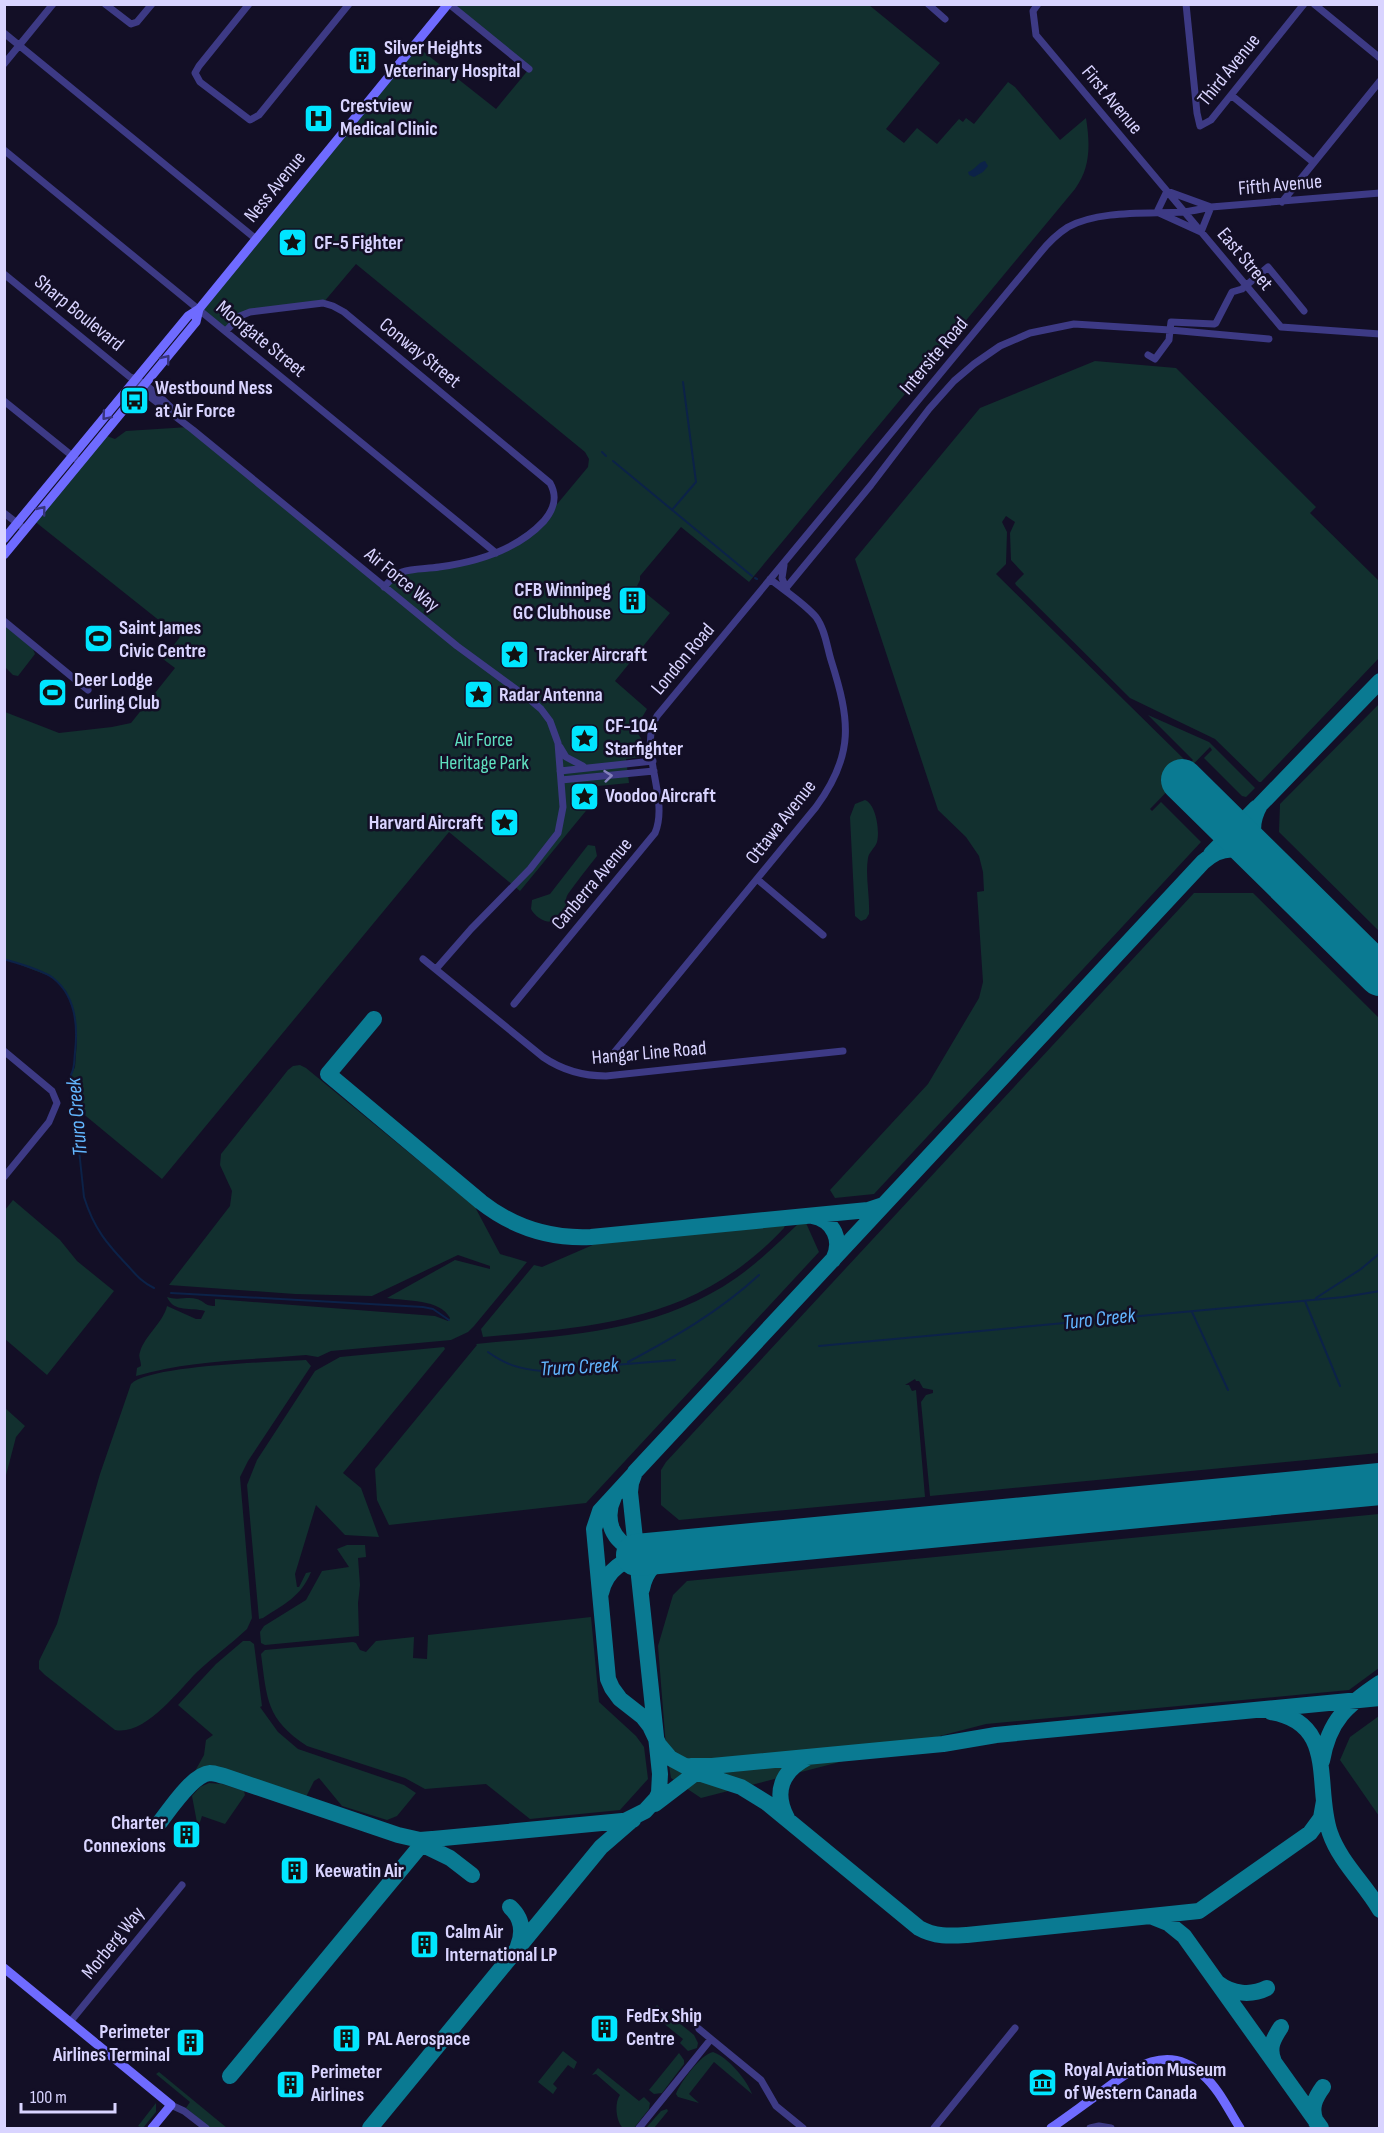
<svg xmlns="http://www.w3.org/2000/svg" width="1384" height="2133" viewBox="0 0 1384 2133" font-family="'Sofia Sans Condensed',sans-serif">
<style>
.green{fill:#12302f}
.water{fill:#0c2248}
.lines{fill:none;stroke-linecap:round;stroke-linejoin:round}
.stream{stroke:#0c2248;stroke-width:2}
.taxiway{stroke:#0a7a92;stroke-width:16}
.runway{stroke:#0a7a92;stroke-width:42}
.street{stroke:#3d3a85;stroke-width:7}
.secondary{stroke:#6f6bff;stroke-width:9}
.oneway{stroke:#38347d}
.oneway2{stroke:#837fbc}
.labels{text-anchor:middle;dominant-baseline:central;stroke-width:5;stroke-linejoin:round;paint-order:stroke}
.poi-label{font-size:20px;font-weight:bold;fill:#d9d4ff;stroke:#130f26;text-anchor:start}
.street-label{font-size:20px;fill:#d9d4ff;stroke:#130f26}
.park-label{font-size:20px;fill:#5fe0c0;stroke:#130f26}
.water-label{font-size:21px;font-style:italic;fill:#62b6ff;stroke:#130f26}
</style>
<rect width="100%" height="100%" fill="#130f26"/>
<path class="green" d="M449,5H869L940,63L886,129L904,143L917,128L937,144L959,119L963,122L966,118L974,124L1008,82L1015,87L1060,140L1086,118C1090,144 1091,167 1075,189L749,582L681,527L640,576V580L637,586L670,613L615,681L647,709L635,729L646,746L648,756L626,759L629,783L598,786L599,795L520,891L449,832L162,1179L75,1107L71,1075L75,1067L77,1040L75,1016L66,991L52,977L5,959V712L59,733L112,727L131,723L175,668L163,659L180,637L33,520L104,435L115,439L126,431L189,427L384,587L394,577L496,553L543,521L588,467L589,459L585,452L356,264L323,303L250,312L226,331L199,309L415,45L496,109L529,69Z
M1095,361L1176,368L1316,507L1310,513L1379,581V658L1261,782H1259L1215,739L1130,698L1016,585L1015,583L1024,574L1011,560L1010,533L1015,522L1006,516L1002,522L1007,532L1006,564L996,574L1189,764L1193,760L1148,715L1209,742L1255,788L1246,797L1242,796L1204,758L1212,750L1210,747L1150,809L1152,811L1161,802L1201,842L874,1194L835,1198L830,1190L928,1084L979,998L983,982L977,892L984,891L983,872L979,856L966,837L938,810L855,559L980,408Z
M5,624L33,649L35,654L18,676L13,675L5,667Z
M1379,704V931L1279,832L1280,804Z
M865,800C876,804 880,831 877,842C875,848 869,852 868,858C865,876 870,896 869,914L866,919L861,921L855,916L850,817L855,804Z
M588,845L595,846L597,856C587,869 577,881 568,894C564,900 568,906 565,912C556,928 538,922 531,909L532,900L550,894Z
M1194,893H1253L1379,1018V1453L930,1496L921,1402L926,1395L933,1393V1390L923,1388L919,1381H916L915,1379L905,1385H909L912,1391L916,1390L925,1497L679,1520L661,1505V1470L666,1462Z
M300,1065L306,1068L475,1207L500,1254L527,1262L474,1326L468,1332L451,1340L331,1351L318,1357L306,1355C250,1360 190,1360 136,1376L137,1368L141,1366C141,1360 138,1357 140,1352C145,1335 163,1323 167,1306L196,1319H201L205,1311C191,1307 174,1313 167,1297C178,1301 187,1296 197,1299C206,1302 204,1306 215,1306V1299L435,1316L448,1321L450,1318C440,1299 406,1301 387,1298L455,1260L490,1269V1266L458,1255L372,1296L295,1294L169,1285L230,1206L232,1191L220,1165L221,1154L288,1070L293,1066Z
M13,1200L60,1240L77,1261L114,1291L47,1375L5,1339V1210Z
M806,1223L819,1252L586,1503L389,1525L377,1500L375,1469L477,1345L476,1344C568,1335 657,1333 736,1278C759,1262 778,1243 798,1224Z
M785,1225L784,1228C697,1321 601,1326 483,1337L481,1329L534,1265L542,1267L595,1244Z
M444,1347L445,1349L343,1473L361,1488L379,1537L345,1535L316,1505L295,1574L297,1587H299L306,1573L311,1572C301,1597 284,1604 263,1618L259,1619L247,1485L257,1460L315,1371L340,1357Z
M306,1360L311,1366L248,1461L240,1477L252,1618L247,1629C231,1644 213,1657 197,1672C178,1691 145,1736 115,1730L45,1675L39,1669V1661L57,1624L100,1474L131,1384C150,1365 274,1362 306,1360Z
M5,1408L25,1426L16,1437L5,1479Z
M1379,1514V1668L1349,1690L986,1724L701,1798L671,1778L666,1747L658,1646L673,1595L687,1581Z
M347,1545H365L366,1557L358,1558L360,1585L358,1603L359,1636L265,1645L261,1643L260,1632L264,1626L306,1600L322,1571L349,1567L337,1549Z
M591,1617L599,1702L636,1736L644,1747L648,1779L620,1810L530,1819L486,1784L425,1789L405,1778L307,1746C266,1719 267,1699 261,1654L265,1650L353,1642L356,1643L360,1650L366,1652L376,1641L414,1637L413,1658L427,1659L428,1635Z
M243,1641H250L254,1644L262,1706L260,1707L278,1732L298,1749L404,1785L416,1793L397,1816L387,1820L342,1806L319,1778L314,1781L306,1797L219,1767L206,1768L194,1773L204,1755L206,1740L213,1735L178,1705L216,1664Z
M1379,1716V1816L1340,1760L1350,1737Z
M209,1783L222,1784L244,1791L245,1795L225,1824L202,1816L198,1828L192,1796L200,1787Z
M657,2005L694,2035L698,2043L697,2048L688,2051L680,2043L683,2039L657,2018L652,2011Z
M563,2051L577,2062L574,2069L568,2065L553,2084L557,2088L553,2094L538,2082Z
M713,2052C728,2057 747,2080 752,2094L714,2062L689,2094L699,2103L678,2097L676,2094C680,2083 701,2054 713,2052Z
M679,2053L684,2060V2064L662,2093L654,2094L649,2090Z
M598,2068L639,2101L644,2097L650,2103L649,2109L634,2128H623C616,2122 614,2103 620,2095L596,2074L592,2075Z
M159,2072L227,2128H210L186,2108L190,2102L156,2074Z
M156,2103V2112L143,2128L138,2126Z
M667,2109L668,2111L654,2128H646L661,2111Z"/>
<path class="water" d="M985,161L988,166L983,172L974,177L969,175L968,172C975,170 978,162 985,161Z"/>
<g class="lines">
<path class="stream" d="M602,452L606,456
M613,461L752,576
M672,510L696,482L683,382
M755,578L757,579
M4,959C19,964 41,969 53,978C76,996 78,1026 75,1052C74,1061 75,1067 71,1075L84,1197C94,1229 107,1244 129,1267C137,1276 143,1283 154,1288
M171,1293L423,1307L433,1309L449,1320
M1316,1298L1361,1269L1380,1253
M1305,1301L1340,1386
M1192,1312L1228,1390
M819,1346L1344,1297L1380,1291
M488,1352C506,1365 520,1369 542,1371L675,1360
M628,1362C675,1337 720,1311 759,1275"/>
<path class="taxiway" d="M1211,854L1256,808
M1265,861C1253,843 1248,826 1260,805L1380,681
M374,1019L328,1074L481,1202C513,1227 550,1239 591,1237L868,1210L883,1205
M812,1216C834,1220 843,1241 833,1260
M634,1474L600,1511L594,1529L608,1679L612,1688L620,1699L643,1717L650,1726L659,1745L670,1758L698,1773L741,1787L767,1803L919,1928C935,1937 950,1936 967,1935L1199,1911L1310,1833L1321,1818L1324,1801
M614,1497C609,1507 608,1518 612,1529C616,1539 625,1547 635,1550C654,1557 714,1546 737,1544
M642,1589C645,1571 657,1559 675,1554
M601,1593C606,1570 624,1558 647,1556
M1271,1712C1338,1723 1314,1787 1330,1833C1340,1862 1365,1884 1380,1910
M1322,1761C1329,1720 1347,1705 1380,1683
M691,1766H712L943,1744L996,1735L1380,1698
M655,1804L697,1772L704,1769
M787,1818C773,1792 782,1771 807,1758
M625,1821L645,1811L656,1799L659,1793L660,1774L630,1492L631,1483L635,1472L1203,862C1226,841 1246,849 1269,866
M160,1822C170,1809 193,1774 210,1773C214,1773 220,1775 224,1776L398,1835L420,1840L432,1839
M417,1842L450,1858L472,1875
M510,1907C522,1918 524,1931 518,1946
M1153,1917L1168,1923L1184,1936L1321,2128
M1218,1983C1232,1994 1251,1996 1267,1988
M1274,2062C1268,2048 1273,2039 1281,2027
M230,2076L422,1844L433,1839L633,1820
M1316,2122C1310,2108 1315,2098 1323,2087
M370,2128L601,1847L631,1821"/>
<path class="runway" d="M1182,780L1380,975
M637,1555L1380,1484"/>
<path class="street" d="M105,4L131,24L137,22L152,4
M249,4L199,66L195,73L200,82L250,120L259,115L349,4
M449,4L529,69
M928,4L945,19
M1038,4L1033,11L1036,35L1281,327L1380,334
M1186,4L1197,113L1200,126L1211,120L1304,4
M1314,4L1380,58
M4,33L256,239
M4,64L53,4
M1231,95L1313,162
M4,150L496,553
M1167,191L1211,207L1201,232L1157,212Z
M1282,202L1380,81
M4,274L130,377C146,381 167,404 179,415
M226,331L240,316L250,312L323,303L333,306L344,312L550,483C558,497 554,509 544,521C517,550 477,562 439,567C427,569 413,568 402,572C394,575 390,581 384,587
M1148,355L1155,359L1169,340L1170,330L1269,339
M137,387L193,430L457,646L528,698L541,709L550,721L558,743L563,807L558,833L530,869L471,929L436,969
M4,401L76,459
M4,513L21,526
M784,565L782,578L787,591
M786,588L871,485L929,409L954,381L974,364L1000,346L1030,333L1074,324L1170,330L1171,322L1214,324L1216,323L1232,292L1242,289L1268,267L1304,311
M4,621L88,690
M560,747L566,757L583,766
M560,771L653,761
M561,780L654,771
M757,879L823,935
M423,959L543,1057C562,1070 582,1076 606,1076L843,1051
M514,1004L655,833C670,798 637,749 657,716L1040,253C1048,243 1057,234 1068,227C1099,210 1148,214 1183,212C1192,211 1202,209 1211,207L1380,193
M4,1051L52,1091L57,1103L49,1122L4,1177
M608,1060L816,807C855,754 850,720 831,660C827,647 825,629 816,617C804,603 785,591 770,579
M70,2022L182,1885
M699,2029L761,2080L776,2106L803,2128
M171,2105L184,2111L206,2128
M639,2128L711,2039
M934,2128L1015,2028
M1090,2128L1099,2126L1111,2128"/>
<path class="secondary" d="M4,539L188,316L199,309L448,4
M4,555L196,322L199,309
M4,1968L171,2105L152,2128
M1051,2128C1067,2117 1083,2105 1100,2093C1131,2070 1166,2041 1203,2075C1219,2089 1229,2111 1240,2128"/>
</g>
<defs><path id="oneway-chevron" d="M-2-3.5L2.5 0L-2 3.5" fill="none" stroke-width="1.6" stroke-linecap="round" stroke-linejoin="round" transform="scale(1.5)"/></defs>
<g class="oneway">
<use href="#oneway-chevron" transform="translate(166 359) rotate(-51)"/>
<use href="#oneway-chevron" transform="translate(106 416) rotate(130)"/>
<use href="#oneway-chevron" transform="translate(42 510) rotate(-51)"/>
</g>
<use class="oneway2" href="#oneway-chevron" transform="translate(608 776) rotate(-6)"/>
<defs>
<symbol id="building-square" viewBox="-11 -11 22 22"><rect x="-9" y="-9" width="18" height="18" rx="4" fill="#00e5ff" stroke="#130f26"/><path d="M-4-6H4V6H1V3H-1V6H-4ZM-2.5-4.3h1.7v1.8h-1.7ZM.8-4.3h1.7v1.8H.8ZM-2.5-1h1.7V.8h-1.7ZM.8-1h1.7V.8H.8Z" fill="#111"/></symbol>
<symbol id="hospital-square" viewBox="-11 -11 22 22"><rect x="-9" y="-9" width="18" height="18" rx="4" fill="#00e5ff" stroke="#130f26"/><path d="M-5-5h3v3.5h4V-5h3V5h-3V1.5h-4V5h-3Z" fill="#111"/></symbol>
<symbol id="sight-square" viewBox="-11 -11 22 22"><rect x="-9" y="-9" width="18" height="18" rx="4" fill="#00e5ff" stroke="#130f26"/><path d="M0-6L1.8-2.2L6-1.7L2.9 1.2L3.7 5.4L0 3.3L-3.7 5.4L-2.9 1.2L-6-1.7L-1.8-2.2Z" fill="#111"/></symbol>
<symbol id="bus-square" viewBox="-11 -11 22 22"><rect x="-9" y="-9" width="18" height="18" rx="4" fill="#00e5ff" stroke="#130f26"/><path d="M-5-6H5V4H4V6H2V4H-2V6H-4V4H-5ZM-3.5-4V0h7V-4ZM-3.5 1.2v1.5H-2V1.2ZM2 1.2v1.5H3.5V1.2Z" fill="#111"/></symbol>
<symbol id="stadium-square" viewBox="-11 -11 22 22"><rect x="-9" y="-9" width="18" height="18" rx="4" fill="#00e5ff" stroke="#130f26"/><path d="M0-5a6.5 5 0 1 0 0 10a6.5 5 0 1 0 0-10ZM-3.5-1.8h7v3.6h-7Z" fill="#111"/></symbol>
<symbol id="museum-square" viewBox="-11 -11 22 22"><rect x="-9" y="-9" width="18" height="18" rx="4" fill="#00e5ff" stroke="#130f26"/><path d="M0-6L6-3V-2H-6V-3ZM-5-1h2V3h-2ZM-1-1h2V3h-2ZM3-1h2V3H3ZM-6 4H6V6H-6Z" fill="#111"/></symbol>
</defs>
<g fill-rule="evenodd">
<use href="#building-square" x="346" y="44" width="33" height="33"/>
<use href="#hospital-square" x="302" y="102" width="33" height="33"/>
<use href="#sight-square" x="276" y="226" width="33" height="33"/>
<use href="#bus-square" x="118" y="384" width="33" height="33"/>
<use href="#building-square" x="616" y="584" width="33" height="33"/>
<use href="#stadium-square" x="82" y="622" width="33" height="33"/>
<use href="#sight-square" x="498" y="638" width="33" height="33"/>
<use href="#stadium-square" x="36" y="676" width="33" height="33"/>
<use href="#sight-square" x="462" y="678" width="33" height="33"/>
<use href="#sight-square" x="568" y="722" width="33" height="33"/>
<use href="#sight-square" x="568" y="780" width="33" height="33"/>
<use href="#sight-square" x="488" y="806" width="33" height="33"/>
<use href="#building-square" x="170" y="1818" width="33" height="33"/>
<use href="#building-square" x="278" y="1854" width="33" height="33"/>
<use href="#building-square" x="408" y="1928" width="33" height="33"/>
<use href="#building-square" x="588" y="2012" width="33" height="33"/>
<use href="#building-square" x="330" y="2022" width="33" height="33"/>
<use href="#building-square" x="174" y="2026" width="33" height="33"/>
<use href="#museum-square" x="1026" y="2066" width="33" height="33"/>
<use href="#building-square" x="274" y="2068" width="33" height="33"/>
</g>
<g class="labels">
<g class="poi-label">
<text x="384" y="48">Silver Heights<tspan x="384" dy="23">Veterinary Hospital</tspan></text>
<text x="340" y="106">Crestview<tspan x="340" dy="23">Medical Clinic</tspan></text>
<text x="314" y="243">CF-5 Fighter</text>
<text x="155" y="388">Westbound Ness<tspan x="155" dy="23">at Air Force</tspan></text>
<text x="611" y="590" text-anchor="end">CFB Winnipeg<tspan x="611" dy="23">GC Clubhouse</tspan></text>
<text x="119" y="628">Saint James<tspan x="119" dy="23">Civic Centre</tspan></text>
<text x="536" y="655">Tracker Aircraft</text>
<text x="74" y="680">Deer Lodge<tspan x="74" dy="23">Curling Club</tspan></text>
<text x="499" y="695">Radar Antenna</text>
<text x="605" y="726">CF-104<tspan x="605" dy="23">Starfighter</tspan></text>
<text x="605" y="796">Voodoo Aircraft</text>
<text x="483" y="823" text-anchor="end">Harvard Aircraft</text>
<text x="166" y="1823" text-anchor="end">Charter<tspan x="166" dy="23">Connexions</tspan></text>
<text x="315" y="1871">Keewatin Air</text>
<text x="445" y="1932">Calm Air<tspan x="445" dy="23">International LP</tspan></text>
<text x="626" y="2016">FedEx Ship<tspan x="626" dy="23">Centre</tspan></text>
<text x="170" y="2032" text-anchor="end">Perimeter<tspan x="170" dy="23">Airlines Terminal</tspan></text>
<text x="367" y="2039">PAL Aerospace</text>
<text x="1064" y="2070">Royal Aviation Museum<tspan x="1064" dy="23">of Western Canada</tspan></text>
<text x="311" y="2072">Perimeter<tspan x="311" dy="23">Airlines</tspan></text>
</g>
<g class="street-label">
<text transform="translate(1229 70) rotate(-51)">Third Avenue</text>
<text transform="translate(1112 100) rotate(50)">First Avenue</text>
<text transform="translate(1280 185) rotate(-5)">Fifth Avenue</text>
<text transform="translate(275 187) rotate(-51)">Ness Avenue</text>
<text transform="translate(1245 259) rotate(50)">East Street</text>
<text transform="translate(79 313) rotate(39)">Sharp Boulevard</text>
<text transform="translate(261 339) rotate(39)">Moorgate Street</text>
<text transform="translate(420 353) rotate(39)">Conway Street</text>
<text transform="translate(934 356) rotate(-50)">Intersite Road</text>
<text transform="translate(402 580) rotate(39)">Air Force Way</text>
<text transform="translate(683 659) rotate(-50)">London Road</text>
<text transform="translate(781 822) rotate(-52)">Ottawa Avenue</text>
<text transform="translate(592 884) rotate(-50)">Canberra Avenue</text>
<text transform="translate(649 1053) rotate(-5)">Hangar Line Road</text>
<text transform="translate(113 1943) rotate(-51)">Morberg Way</text>
</g>
<g class="park-label">
<text x="484" y="740">Air Force<tspan x="484" dy="23">Heritage Park</tspan></text>
</g>
<g class="water-label">
<text transform="translate(77 1117) rotate(-95)">Truro Creek</text>
<text transform="translate(1099 1319) rotate(-6)">Turo Creek</text>
<text transform="translate(579 1367) rotate(-3)">Truro Creek</text>
</g>
</g>
<rect width="1384" height="2133" fill="none" stroke="#d9d4ff" stroke-width="12"/>
<path d="M21 2103v9h94v-9" fill="none" stroke="#d9d4ff" stroke-width="3"/>
<text x="30" y="2103" font-size="18" fill="#d9d4ff" stroke="#130f26" stroke-width="4.5" paint-order="stroke">100 m</text>
</svg>
